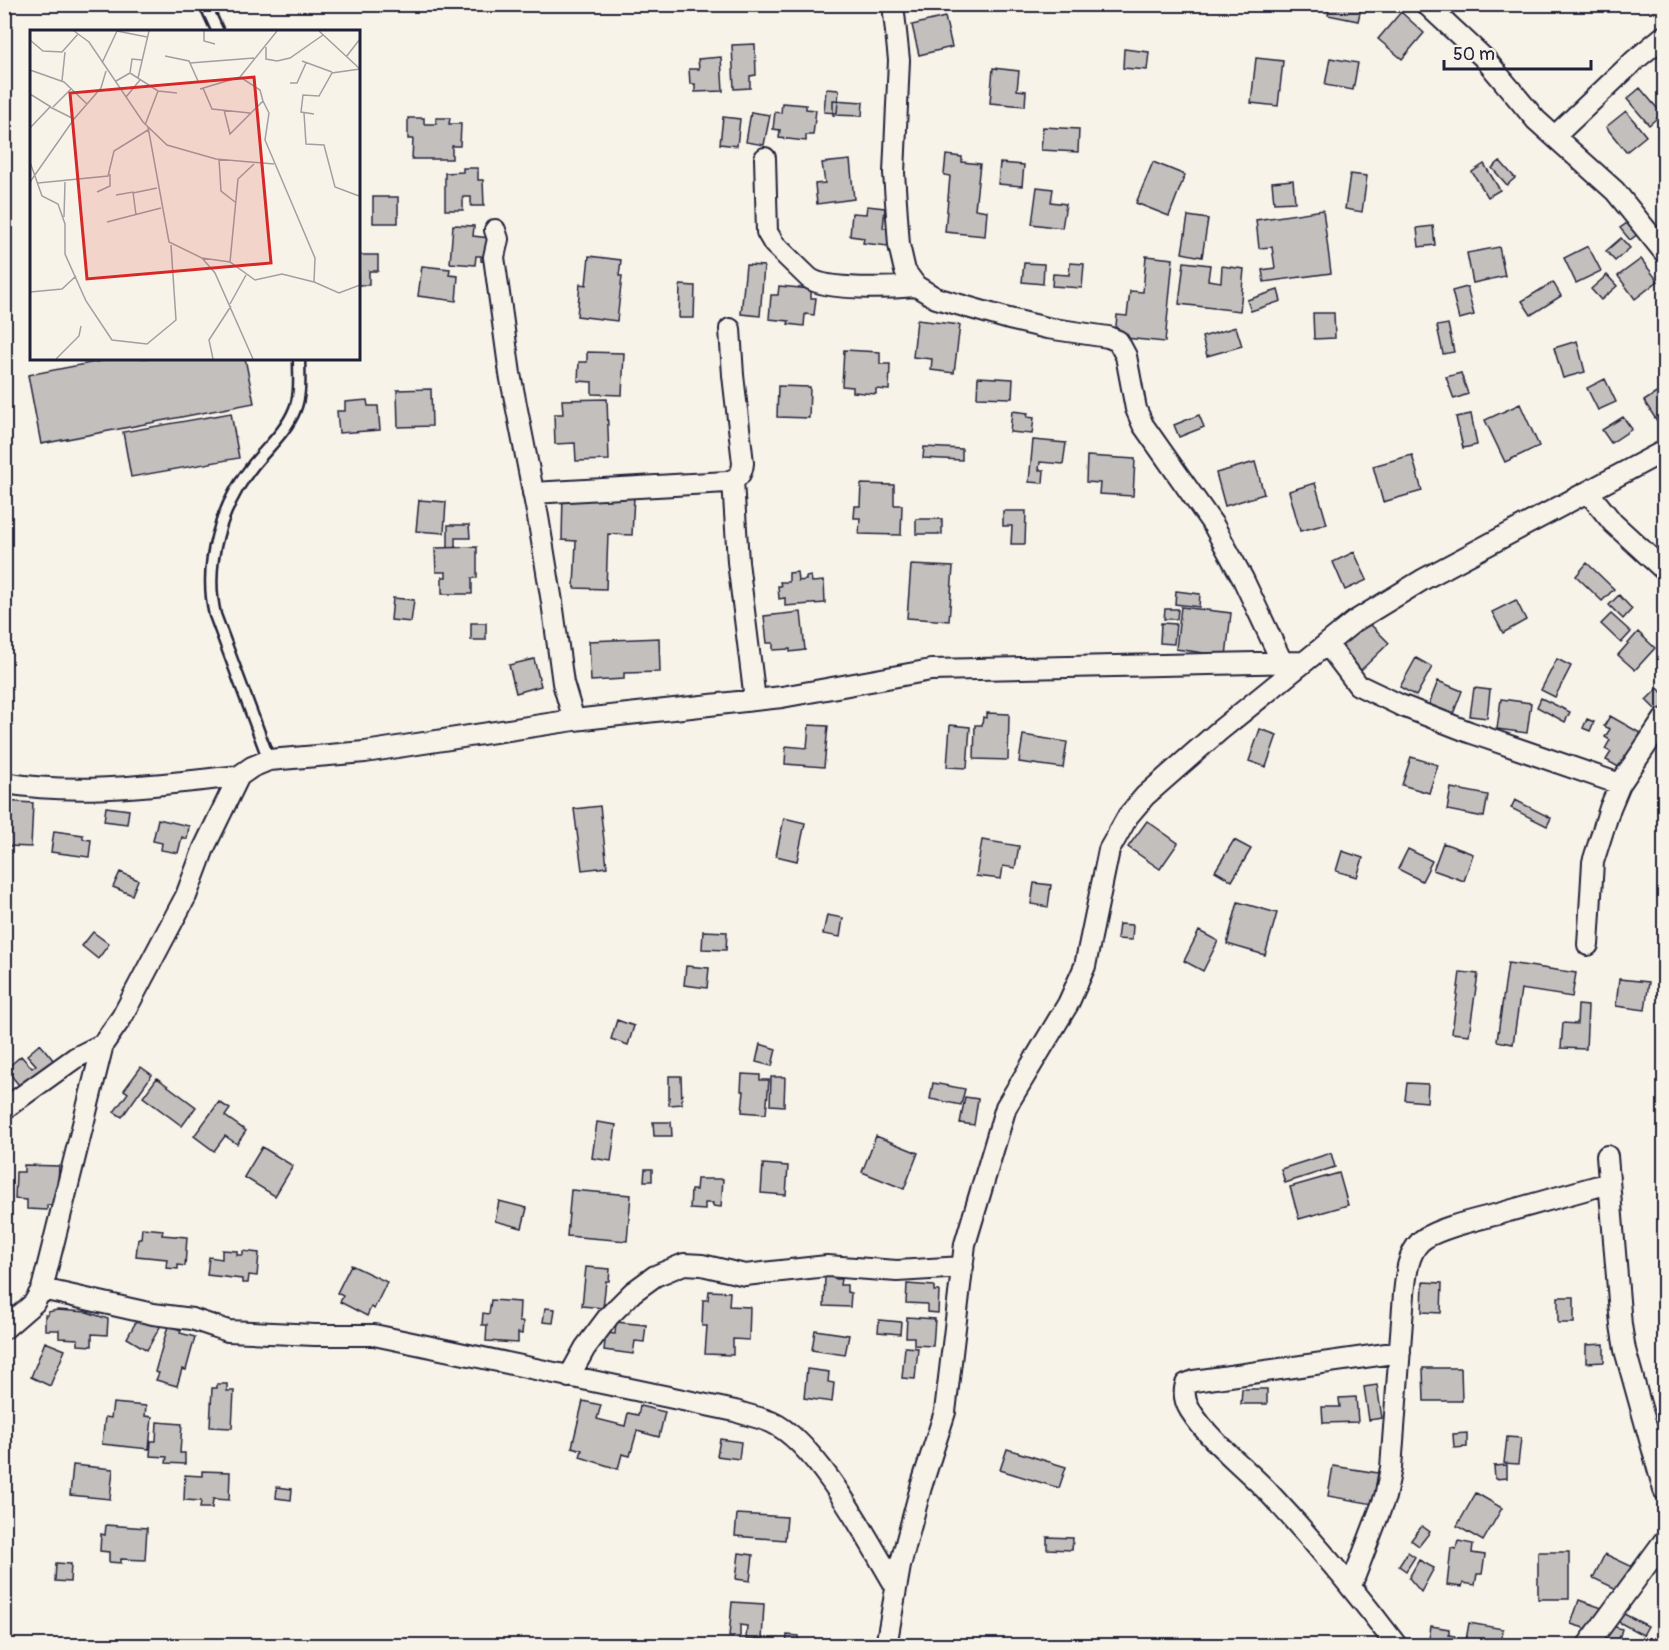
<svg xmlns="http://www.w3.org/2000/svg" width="1669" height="1650" viewBox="0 0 1669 1650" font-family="Pangolin,sans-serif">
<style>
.building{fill:#c2bfbd;stroke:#22223b;stroke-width:1.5}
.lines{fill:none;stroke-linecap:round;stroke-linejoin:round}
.service-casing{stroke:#22223b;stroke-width:15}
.minor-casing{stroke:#22223b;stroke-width:24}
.service{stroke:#f7f3e8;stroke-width:10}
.minor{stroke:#f7f3e8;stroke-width:20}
.inset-road{fill:none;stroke:#a29fa3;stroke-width:1.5}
.view{fill:#d62828;fill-opacity:0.15;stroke:#d62828;stroke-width:3}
.inset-edge{fill:none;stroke:#22223b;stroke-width:3}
</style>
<rect width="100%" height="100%" fill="#f7f3e8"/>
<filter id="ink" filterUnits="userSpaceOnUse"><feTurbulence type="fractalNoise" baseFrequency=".0167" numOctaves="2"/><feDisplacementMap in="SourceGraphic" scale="12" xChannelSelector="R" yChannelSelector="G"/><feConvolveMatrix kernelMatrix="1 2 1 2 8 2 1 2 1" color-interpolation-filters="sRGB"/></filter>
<g filter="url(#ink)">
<path class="building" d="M1330,4H1362L1358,21L1328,15Z
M1401,12L1424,33L1402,59L1378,39Z
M945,17L952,47L919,55L912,25Z
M755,44L756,75L750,76V88L734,89L732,45Z
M1124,49L1149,52L1147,70L1123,68Z
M721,57L723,91L695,92V84H690L689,69H699L698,59Z
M1256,58L1283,61L1278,106L1251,103Z
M1330,58L1358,63L1353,90L1325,85Z
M993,68L1019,71L1017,90L1026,91L1025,106L990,103Z
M1640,88L1662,114L1649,125L1627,99Z
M826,89L839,90L837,113L824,112Z
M833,100L863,102L862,116L833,115Z
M782,103L806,105V109L816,110L813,135H806V141L779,138L780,130L773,129L775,112L781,113Z
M1626,111L1646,136L1626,152L1606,127Z
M751,112L770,115L764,145L746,142Z
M723,117L740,119L737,146L720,144Z
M408,118H424V124H436V118H450L449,124H461L460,146H452V159H412L413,139H408Z
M1043,127L1079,129L1078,152L1041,150Z
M946,155L962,157V162L980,164L975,209L987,211L985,236L945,232L950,176L944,175Z
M850,160L854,199L817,204L815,184L825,183L822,163Z
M1500,161L1515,178L1507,185L1492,168Z
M1153,162L1185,175L1169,216L1136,203Z
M1000,163L1024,165L1022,186L998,184Z
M1484,164L1500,190L1488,197L1472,172Z
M463,168H478V180H483L484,206H471V197H463V210H445V173L463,172Z
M1350,174L1367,176L1362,212L1345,209Z
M1293,180L1295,202L1274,203L1272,182Z
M1037,187L1053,189L1051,202L1066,204L1062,228L1032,224Z
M373,197H398V223H373Z
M867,206L885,208L883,228H890L888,246L863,243L864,238L850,236L852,213L866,214Z
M1323,210L1331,273L1264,282L1262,270L1275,268L1272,247L1259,248L1256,220Z
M1188,216L1208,219L1202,257L1182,253Z
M1630,221L1639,233L1630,240L1620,228Z
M453,225L474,226L473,236L490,238L488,262L481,261V256H476L475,265L450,263Z
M1433,226L1435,245L1419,247L1417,228Z
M1621,238L1630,248L1615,261L1606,251Z
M1588,246L1601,271L1576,283L1564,258Z
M1499,247L1505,276L1473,283L1467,253Z
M358,255H378V271H369V285H358Z
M589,256L621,260L619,276H622L617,321L577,316L580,284L586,285Z
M1146,256L1173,259L1165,342L1115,337L1117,315L1127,316L1130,291L1143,292Z
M1641,259L1658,281L1635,299L1618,276Z
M1184,262L1210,265L1208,280L1221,282L1222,266L1244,269L1240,311L1179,304Z
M1024,263L1044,264L1043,284L1022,282Z
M1070,263L1084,264L1082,288L1052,286L1053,274L1069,275Z
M746,265L764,266L760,316L741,314Z
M422,266L450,269L449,275L458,276L456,301L418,296Z
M1607,275L1617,286L1601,300L1591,289Z
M1553,282L1561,296L1531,315L1522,301Z
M680,285L695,286L694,318H679Z
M779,286L811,289V298H816L814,315L805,314L804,326L788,324L789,321L769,319L771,295H778Z
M1467,287L1474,315L1459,319L1452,291Z
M1278,290L1281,301L1251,311L1247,300Z
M1313,313H1334L1335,338L1314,339Z
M917,320L960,325L954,373L931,370L932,359L913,357Z
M1448,324L1454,352L1443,354L1437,326Z
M1236,327L1242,346L1207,356L1202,337Z
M1577,341L1585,372L1563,378L1554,348Z
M844,350L880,352V364H890L889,390L876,389V394L853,392V387L842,386Z
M587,352L624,353L622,395L592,394V382L578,381L579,362H587Z
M116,358H245L254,403L41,444L28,375Z
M1461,373L1468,394L1454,399L1446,377Z
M978,377L1013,379L1012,398L977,397Z
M1605,379L1616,402L1598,410L1587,388Z
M778,386L810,387L809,418L777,417Z
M1664,388V416L1657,421L1644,401Z
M431,389L432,426L398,427L397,390Z
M607,399L609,460L576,461L575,443L555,444L554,414H563L562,400Z
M367,400L368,406H378L380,430L339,433L337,411H345V402Z
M1520,404L1539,446L1505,462L1485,420Z
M1012,411L1028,413L1027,417L1034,418L1032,434L1010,432Z
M231,413L239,458L131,477L123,432Z
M1471,414L1477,445L1463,448L1456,417Z
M1199,415L1204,427L1179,437L1174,425Z
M1623,417L1632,429L1611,443L1602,430Z
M1033,440L1066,443L1063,464L1040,462L1039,470H1044L1043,483L1029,482Z
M924,447L962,449V460L923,458Z
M1412,455L1422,491L1383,502L1373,466Z
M1087,456L1135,459L1133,496L1099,494L1100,483L1086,482Z
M1255,462L1264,494L1225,506L1216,473Z
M1315,483L1327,524L1300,531L1289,491Z
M861,484L894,485V505H902L901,535L859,534L860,518H854L855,506H860Z
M563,494L634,496L632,535L608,534L606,589L574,588L576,541L562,540Z
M419,500L446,502L444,533L416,531Z
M1003,511H1026L1025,544H1011L1012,526H1003Z
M916,519H942V534H916Z
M448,525H469L470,538H455V548H448Z
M477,547V578H472V594H442V577H446V572H436L435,548Z
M1354,552L1367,580L1345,590L1333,562Z
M1587,563L1614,589L1602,601L1576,576Z
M911,565L953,567L949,621L907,618Z
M797,572L798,581L806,580V577L811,576L812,582L824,581L825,603L785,606V598L779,599L778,586H781L780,582H789V573Z
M1176,591L1200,594L1199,607L1175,604Z
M1619,595L1632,609L1623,619L1609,605Z
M393,598L414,600L411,622L391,620Z
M1516,600L1526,620L1503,633L1492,612Z
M1181,607L1231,613L1226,656L1176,649Z
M1165,609H1178L1177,619H1164Z
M801,612L805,650L790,652V649L773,650V643H767L764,616Z
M1611,614L1631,632L1621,643L1601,624Z
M1367,621L1389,643L1358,673L1336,650Z
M471,623H486V640H471Z
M1161,623L1176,624L1174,644L1160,643Z
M1638,632L1655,648L1635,670L1618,655Z
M659,638L660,672L624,673V679L591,681L589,641Z
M1416,658L1432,667L1416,696L1400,687Z
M534,659L541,686L516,693L509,665Z
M1557,659L1571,666L1555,697L1541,690Z
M1438,681L1462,691L1453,714L1429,704Z
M1474,688L1490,690L1487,718L1470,716Z
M1658,688L1664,695V707L1659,713L1646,700Z
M1541,698L1570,712L1565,722L1537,707Z
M1501,699L1531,703L1527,733L1497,729Z
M987,713L1009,714L1008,760L974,759L975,725H982L983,717L987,718Z
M1610,716L1642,734L1622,769L1606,760L1611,752L1605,749L1610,740L1605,737L1610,729L1604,726Z
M1587,719L1594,722L1590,731L1583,728Z
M809,725L828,726L824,767L785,764L786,746L807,748Z
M950,725L970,727L967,768L947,767Z
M1260,729L1277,735L1266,767L1249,761Z
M1023,735L1067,742L1063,768L1019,762Z
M1411,757L1438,765L1429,793L1402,785Z
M1451,788L1488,795L1484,817L1447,810Z
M1515,800L1551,818L1547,826L1511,808Z
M4,801L33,803L31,847L8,846L9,827H4Z
M600,806L607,867L582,870L574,809Z
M106,807L129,810L127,824L104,821Z
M784,818L805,823L797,861L776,856Z
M158,819L189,826L187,839L182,837L178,853L161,850L162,843L153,841Z
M1147,821L1178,843L1160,869L1128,847Z
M54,831L83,835V839L91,840L89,857L51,852Z
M982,840L1019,846L1015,868L1003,866L1001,879L976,876Z
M1234,840L1251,849L1232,881L1215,871Z
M1443,843L1473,854L1464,881L1433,870Z
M1408,849L1432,861L1422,881L1398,869Z
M1342,851L1363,858L1357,877L1336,871Z
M120,872L138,880L132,895L113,887Z
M1034,883L1051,885L1048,907L1031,904Z
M1238,902L1277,913L1265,955L1227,944Z
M827,915L843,918L840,937L823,934Z
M1119,924L1133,925L1132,940L1117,939Z
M703,931L727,932L726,950L702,949Z
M1199,931L1218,941L1203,971L1184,961Z
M93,932L109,944L98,959L82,946Z
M1508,963L1576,973L1572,997L1521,989L1513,1044L1497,1041Z
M686,966L709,968L707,988L684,985Z
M1460,972L1478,974L1469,1035L1452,1033Z
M1619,979L1649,982L1645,1010L1616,1006Z
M1578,1005L1588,1006L1586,1049L1561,1048L1563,1023L1577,1024Z
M617,1020L634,1026L628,1045L611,1039Z
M40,1044L54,1061L22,1089L6,1069L21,1056L32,1068L36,1065L27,1055Z
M760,1044L776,1049L772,1066L756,1062Z
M141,1067L152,1075L122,1117L114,1112L128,1093L124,1090Z
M742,1074L760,1075V1080H769L766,1114L742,1112L744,1091H741Z
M669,1076H681L682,1104L669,1105Z
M771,1077H785L784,1106L770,1105Z
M157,1078L196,1107L182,1126L143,1097Z
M933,1083L965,1089L961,1105L930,1099Z
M1407,1083L1428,1084L1427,1102L1405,1100Z
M965,1097L978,1099L974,1125L960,1123Z
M219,1102L230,1109L225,1116L246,1131L237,1144L225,1136L214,1151L194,1136Z
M597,1122L616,1125L611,1161L592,1158Z
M653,1122H671L672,1136H654Z
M876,1136L918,1153L904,1189L862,1172Z
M262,1147L293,1166L275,1196L244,1177Z
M1331,1153L1335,1167L1285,1183L1281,1169Z
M763,1164L788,1166L786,1195L761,1193Z
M24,1165L59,1166L58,1182H62L61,1206L47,1205V1210L27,1209V1200L15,1199L16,1172H24Z
M645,1169H652V1181H644Z
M1339,1173L1348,1205L1299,1219L1290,1187Z
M697,1179H723L721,1207L713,1206V1203H705V1210L690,1209L691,1190H696Z
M571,1190L631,1195L627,1241L567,1236Z
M499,1201L527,1208L522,1228L495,1221Z
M142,1228L163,1230L162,1235L187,1237L185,1266L178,1265V1269L166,1268L167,1259L136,1256L138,1239H141Z
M222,1250L237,1251V1255H243V1251L259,1253L257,1276L249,1275L248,1283H242V1279L207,1275L209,1257L222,1259Z
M351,1265L387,1282L374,1309L371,1307L367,1316L340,1302L343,1296L337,1293Z
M586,1267L610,1269L609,1281H606L603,1308L582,1306Z
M825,1276H836V1279H841L840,1285H847V1292L851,1293L850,1307L824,1306Z
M1423,1282L1442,1283L1441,1313L1422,1312Z
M907,1284L934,1286V1291H939L938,1313L927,1312V1304L906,1303Z
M709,1291L730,1292L729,1306L750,1307L749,1340L733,1339V1355L705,1354L707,1326H702L703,1300H708Z
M1558,1297H1574V1323H1558Z
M491,1300L520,1302L519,1322H523L522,1334L518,1333V1343L486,1341L487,1325H482L483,1313L489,1314Z
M545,1308L555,1309L553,1323L543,1322Z
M57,1310L87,1312L108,1319L107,1335L92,1334V1346L78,1345V1339L59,1338V1330H45V1315H48V1312Z
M141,1313L161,1325L147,1350L127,1338Z
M907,1317L935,1319L933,1346L914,1345V1337H906Z
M879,1320L901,1322L900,1334L878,1332Z
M616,1322L646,1325L644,1342L635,1341L633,1354L604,1350L606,1333L615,1334Z
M168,1326L181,1330L180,1333L195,1337L186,1370L182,1369L177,1386L156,1380L159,1373L155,1372Z
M815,1330L849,1335L845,1355L812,1350Z
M45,1342L65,1350L50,1386L31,1377Z
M1604,1344V1362L1586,1363V1345Z
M905,1347L918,1348L915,1379L902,1378Z
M1423,1368H1461L1462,1401H1424Z
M807,1369L829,1372L828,1382L834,1383L832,1402L804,1398Z
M217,1384H227V1391H234L232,1428L210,1427L212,1388H217Z
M1377,1385L1382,1418L1369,1420L1364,1387Z
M1242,1389H1267V1404H1241Z
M1356,1397L1358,1422L1323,1423L1322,1407H1340L1339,1398Z
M583,1401L601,1405L597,1419L625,1426L628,1413L638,1415L640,1406L665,1412L659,1437L637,1431L630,1456L622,1454L618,1469L580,1457L582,1450L572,1447Z
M113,1403L146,1406L145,1416L152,1417L149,1449L102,1444L105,1417L111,1418Z
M157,1422L182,1424L180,1453H185V1464L166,1463L167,1457L150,1456L151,1441H156Z
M1467,1433V1447L1454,1448L1453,1434Z
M1507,1437L1521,1438L1518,1464L1504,1463Z
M720,1439L741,1442L739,1459L717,1456Z
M1007,1449L1066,1467L1059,1488L1000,1470Z
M73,1465L113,1469L110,1499L70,1495Z
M1507,1465V1478L1495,1479L1494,1466Z
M1333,1466L1378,1473L1373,1504L1328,1496Z
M202,1471L230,1472L229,1500L213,1499L212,1508H200L201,1501L184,1500L185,1475L202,1476Z
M277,1487L292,1489L291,1500L276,1498Z
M1476,1493L1502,1508L1483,1541L1457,1526Z
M737,1514L787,1517L785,1540L735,1536Z
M106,1525L147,1528L145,1560L121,1559V1563L109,1562V1552L100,1551L101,1534L105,1535Z
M1422,1526L1430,1532L1419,1546L1411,1540Z
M1047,1537L1073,1538L1072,1550L1047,1549Z
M1458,1541L1473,1544L1472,1553L1485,1555L1482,1574H1477L1475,1585L1463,1583L1462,1587L1447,1585L1451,1548L1456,1549Z
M1408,1552L1415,1557L1406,1571L1399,1566Z
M1538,1552H1569V1599H1538Z
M739,1553L753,1555L750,1581L736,1579Z
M1605,1554L1633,1567L1621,1591L1593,1578Z
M1419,1560L1434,1568L1421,1592L1409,1578Z
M56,1563L71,1564L70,1582L55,1581Z
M1579,1600L1602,1608L1594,1631L1571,1624Z
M732,1602L764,1604L762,1640L746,1639L747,1626L740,1625V1637H729Z
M1618,1611L1648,1626L1643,1635L1613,1619Z
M1469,1623L1503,1629L1501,1646H1481V1643L1466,1640Z
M1609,1625L1622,1629L1617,1646L1602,1645Z
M1431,1626L1449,1629V1635L1455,1636L1454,1646H1428Z
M787,1635L799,1636V1646H786Z"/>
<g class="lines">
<defs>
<path id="service" d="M205,4L218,32
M269,760L215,615C203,563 221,505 254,464C268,447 287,430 295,409C301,394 299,375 299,358"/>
<path id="minor" d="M893,4L899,60L894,173L899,245L905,271L916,286L936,298L1009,319L1047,328L1108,337L1118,341L1126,356L1136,409L1143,425L1214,526L1243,579L1282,662
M1426,4L1485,59L1536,120L1615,191L1664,252
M1555,136L1635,60L1664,36
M765,158L767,232L774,244L809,278C826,291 893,288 916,286
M495,230L498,239L494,257L510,374L538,517L552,602L563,683L574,720
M733,480L738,562L755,700
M1588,492L1613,523L1664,570
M533,493L727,482C738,478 742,475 743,463L733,375L730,329
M1327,644L1358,685L1400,705L1469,732L1620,784
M4,783C83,796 161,784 239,776
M1588,945L1593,862L1610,808L1620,784L1664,719
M4,1109L75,1058L103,1044L122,1017L186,896L204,848L239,776L252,767L269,760L365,752L574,720L782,697L931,670L1303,662
M1607,1156L1621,1325L1625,1350L1664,1490
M42,1289L153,1314L192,1319L228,1331L315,1335H374L735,1411C746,1415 759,1417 771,1422C818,1443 869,1542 896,1587
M4,1329L34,1303L42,1289L103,1044
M569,1377L585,1348L609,1316L633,1292L655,1276L684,1264L702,1265L745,1275L827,1266L897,1271L963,1267
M1351,1586L1385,1497L1391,1468L1404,1294C1406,1277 1407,1255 1420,1242C1433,1229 1479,1219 1498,1214C1535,1204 1572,1193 1609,1183
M886,1646L900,1566L921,1487L945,1412L965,1244L1006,1107L1068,1004L1085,966L1109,850L1128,816L1145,796L1219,731L1355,621L1424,579L1664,451
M1397,1646C1357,1593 1315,1542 1270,1494C1244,1466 1211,1443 1190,1410C1185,1402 1183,1394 1186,1384L1194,1381L1400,1352
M1587,1646L1664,1541"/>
</defs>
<use href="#service" class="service-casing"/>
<use href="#minor" class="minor-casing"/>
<use href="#service" class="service"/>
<use href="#minor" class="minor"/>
</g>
</g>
<g transform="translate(30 30)">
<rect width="330" height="330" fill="#f7f3e8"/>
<path class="inset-road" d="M44,1L59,12L113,92L137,115L186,129L244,134M87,1L117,7M174,1V11L185,14M289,1L330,39M0,10L13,21L32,22L48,4M236,17V29L247,31L260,28L293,5M135,26L159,31L168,51M316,27L330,9M272,31L302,42M72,33L87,1M160,33L224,28M0,40L34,52L57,74M100,43L102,29L112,30M108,48L119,1M32,51L35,22M86,51L100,43L128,61L147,63M260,53H267L276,33M173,58L182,79L220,83M170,59L210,47L247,1M0,64L21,77M96,67L110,50M233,71L239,83L235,110L285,228L284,252L309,263L330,255M23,77L41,59M194,80L200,104L233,71L230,60L210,47M274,83L276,114L294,115L305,157L329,166M284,84L271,82L273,65L289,66L302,43L330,39M115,95L128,61M118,97L139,212L172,228L185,243L223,329M0,98L20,77L44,89M189,129L191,161L205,172M0,132L12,166L28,174L35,194V224L56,271L82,310L117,314L146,290L141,215M0,152L44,89L71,58L76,41M8,153L78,146L84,121L118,100M67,162L80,156V144M103,163L127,158M86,165L103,162L106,185M34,187L35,152M77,192L131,178M172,228L200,232L225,250L252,244L284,252M200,232L208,149L224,134M0,262L32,259L46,246M200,274L216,245M26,329L49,306L51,296M183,329L179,310L201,276"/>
<path class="view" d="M224,47L241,233L57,249L40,63Z"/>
<rect width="330" height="330" class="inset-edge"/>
</g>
<rect width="1669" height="1650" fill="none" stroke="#f7f3e8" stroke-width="24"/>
<rect x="12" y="12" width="1645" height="1626" fill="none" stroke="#22223b" stroke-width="2" filter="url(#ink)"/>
<path d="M1444 60v9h147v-9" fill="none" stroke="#22223b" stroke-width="3"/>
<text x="1453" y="60" font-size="18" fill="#22223b" stroke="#f7f3e8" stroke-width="4.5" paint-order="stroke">50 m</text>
</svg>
